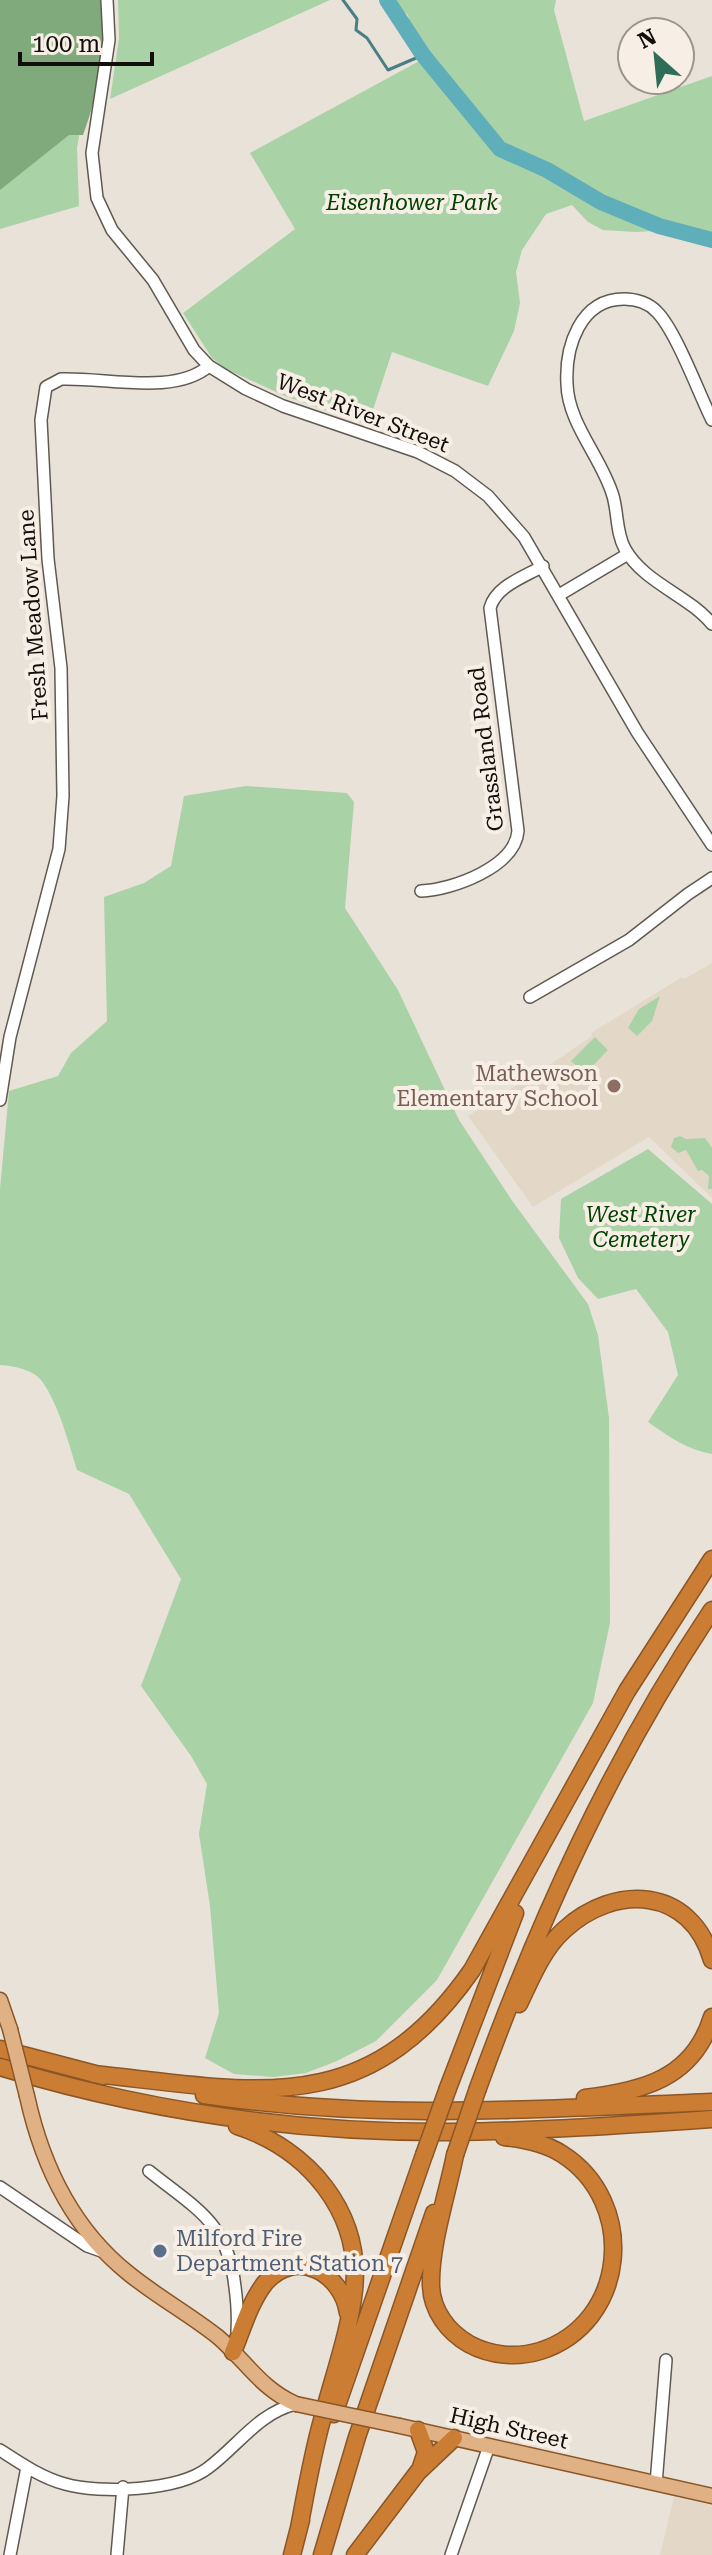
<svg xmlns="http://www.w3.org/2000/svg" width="712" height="2555" viewBox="0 0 712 2555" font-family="'Roboto Serif',serif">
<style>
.built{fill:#e3d8c7}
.green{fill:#aad2a7}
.forest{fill:#80aa7c}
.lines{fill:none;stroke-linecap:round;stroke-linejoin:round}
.stream{stroke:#487f86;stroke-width:3}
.river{stroke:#5fafbb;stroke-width:16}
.minor-casing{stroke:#5f5950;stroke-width:14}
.major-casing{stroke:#8b5626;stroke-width:17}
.highway-casing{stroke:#8b5626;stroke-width:19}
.minor{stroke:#fff;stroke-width:11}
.major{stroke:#e0b185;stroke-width:14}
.highway{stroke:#cc7d34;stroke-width:16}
.major-bridge-casing{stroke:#8b5626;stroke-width:17;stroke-linecap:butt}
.highway-bridge-casing{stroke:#8b5626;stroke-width:19;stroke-linecap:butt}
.major-bridge{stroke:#e0b185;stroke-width:14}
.highway-bridge{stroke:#cc7d34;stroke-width:16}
.education-dot{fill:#8d6e63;stroke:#f7efe5;stroke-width:3}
.service-dot{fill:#5c6f8a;stroke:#f7efe5;stroke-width:3}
.labels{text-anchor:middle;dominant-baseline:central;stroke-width:8;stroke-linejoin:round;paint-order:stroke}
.park-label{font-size:22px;font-style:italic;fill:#004100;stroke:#f7efe5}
.street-label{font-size:22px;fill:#110e0b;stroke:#f7efe5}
.education-label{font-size:22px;fill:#785e54;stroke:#f7efe5;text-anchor:end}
.service-label{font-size:22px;fill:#4e5e75;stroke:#f7efe5;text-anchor:start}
</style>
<rect width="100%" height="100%" fill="#e9e2d8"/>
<path class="built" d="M712,963V1198L649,1137L533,1207L468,1116L563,1056L592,1036L591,1033L682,977L684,979Z
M674,2497L712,2505V2555H660Z"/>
<path class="green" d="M0,0L92,63L77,148L79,206L0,229Z
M118,0H330L110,99L119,38Z
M381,0H556L554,10L584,121L712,76V237L677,230L635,232L603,230L588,222L572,205L546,214L522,250L516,272L520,303L514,331L488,386L392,352L368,425L285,396L226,369L212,358L183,313L295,229L250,153L423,59L414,46L408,15L390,1Z
M246,786L347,793L354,802L345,908L398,990L459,1120L513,1202L588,1304L598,1335L609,1418L610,1623L593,1703L437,1980L376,2041L337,2061L306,2073L273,2077L234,2074L205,2058L219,2013L210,1906L199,1834L207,1784L191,1756L141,1686L181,1579L129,1494L77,1470C69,1444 58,1402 41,1380C32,1369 13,1366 0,1365V1189L9,1091L58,1076L71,1053L107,1021L104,897L144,883L171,866L184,796Z
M660,996L652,1021L637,1036L628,1028L639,1009Z
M595,1037L608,1050L585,1074L571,1061Z
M680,1136L686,1139L705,1138L712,1148V1189H708L709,1176L702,1170L698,1171L686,1150L678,1153L671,1147L674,1138Z
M648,1149L712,1204V1454C687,1450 668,1436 648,1422L678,1375L668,1332L636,1289L598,1299L578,1278L559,1238L561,1199Z"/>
<path class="forest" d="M0,0H102C106,45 99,93 83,135H69L0,190Z"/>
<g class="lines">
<path class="stream" d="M343,0L357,19L356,30L367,38L388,70L423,55"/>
<path class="river" d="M387,0L423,55L500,149L547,170L601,202L659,226L712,240"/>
<defs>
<path id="minor" d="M107,0L109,40L92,153L97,198L112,230L153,280L194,350L209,366L246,389L283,406L418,452L455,471L488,496L524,537L637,732L712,845
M712,420C699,394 676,331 657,312C649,303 636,299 624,299C580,299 565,347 567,384C568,424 602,458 613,496C618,513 616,533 625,549C644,583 688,595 712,624
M559,595L628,554
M421,891C452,890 515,867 518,831L490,608C496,586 524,577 543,566
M530,997L629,940L688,894L712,878
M0,1100L10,1037L59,849L63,796L61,668L48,559L41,420L46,387L61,379C105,377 174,396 209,366
M149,2171C196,2209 228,2222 235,2287C237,2302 238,2316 237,2331
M0,2187L87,2246L104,2252
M0,2450C20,2463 42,2478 65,2484C100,2494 178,2491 208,2468C238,2446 258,2413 296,2404
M656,2484L666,2360
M10,2555L27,2467
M117,2555L123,2487
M451,2555L489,2446"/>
<path id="major" d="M0,2000L10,2029
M27,2096C42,2165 72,2228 128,2273C156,2296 189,2314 218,2337C245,2360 262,2390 296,2404
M400,2426L712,2496"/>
<path id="highway" d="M519,2004C531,1979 542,1950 564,1930C615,1883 691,1887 712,1960
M0,2049L103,2076
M0,2067C145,2111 299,2133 450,2132C537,2131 625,2125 712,2119
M94,2074C254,2091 366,2122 472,1970L627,1691L712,1559
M448,2088L515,1913
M478,2088C539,1920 612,1759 712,1610
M204,2095C377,2121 539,2109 712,2102
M585,2098C642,2091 693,2079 712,2017
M237,2126C308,2149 362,2212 354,2290C350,2330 332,2381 322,2420C312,2456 306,2492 299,2528
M455,2155C447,2195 430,2245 431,2286C432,2311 448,2332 469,2344C491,2356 517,2358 540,2351C628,2323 638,2202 562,2154C545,2143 524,2139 504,2137
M233,2352C242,2330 250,2302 265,2283C296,2247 342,2273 348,2313
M334,2414L424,2155
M418,2430L426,2452L421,2467
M292,2555L301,2520
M322,2555L357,2437L434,2213
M355,2555L418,2472L454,2438"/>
</defs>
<use href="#minor" class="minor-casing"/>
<use href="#major" class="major-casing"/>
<use href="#highway" class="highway-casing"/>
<use href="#minor" class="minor"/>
<use href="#major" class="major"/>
<use href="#highway" class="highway"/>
<defs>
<path id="major-bridge" d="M10,2029L27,2096
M296,2404L400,2426"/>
<path id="highway-bridge" d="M424,2155L448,2088
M455,2155L478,2088"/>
</defs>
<use href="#major-bridge" class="major-bridge-casing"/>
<use href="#highway-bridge" class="highway-bridge-casing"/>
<use href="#major-bridge" class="major-bridge"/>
<use href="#highway-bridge" class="highway-bridge"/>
</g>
<circle class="education-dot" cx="614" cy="1086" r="8"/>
<circle class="service-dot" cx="160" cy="2251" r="8"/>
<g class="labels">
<g class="park-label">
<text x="412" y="202">Eisenhower Park</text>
<text x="641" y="1214">West River<tspan x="641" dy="25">Cemetery</tspan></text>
</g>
<g class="street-label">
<text transform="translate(363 413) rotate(21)">West River Street</text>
<text transform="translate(33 615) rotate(-94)">Fresh Meadow Lane</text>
<text transform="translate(486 749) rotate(-97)">Grassland Road</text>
<text transform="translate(509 2428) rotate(13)">High Street</text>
</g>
<g class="education-label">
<text x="598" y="1073">Mathewson<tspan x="598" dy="25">Elementary School</tspan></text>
</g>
<g class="service-label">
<text x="176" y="2238">Milford Fire<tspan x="176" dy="25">Department Station 7</tspan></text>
</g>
</g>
<g transform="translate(656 56) rotate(333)"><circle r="38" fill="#f7efe5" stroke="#9b958e" stroke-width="2"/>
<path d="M0-6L14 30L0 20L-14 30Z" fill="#306d59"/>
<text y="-12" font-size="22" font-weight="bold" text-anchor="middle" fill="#110e0b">N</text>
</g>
<path d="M20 52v12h132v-12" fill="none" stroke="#110e0b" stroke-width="4"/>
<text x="32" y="52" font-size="24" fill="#110e0b" stroke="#f7efe5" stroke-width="6" paint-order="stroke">100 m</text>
</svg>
